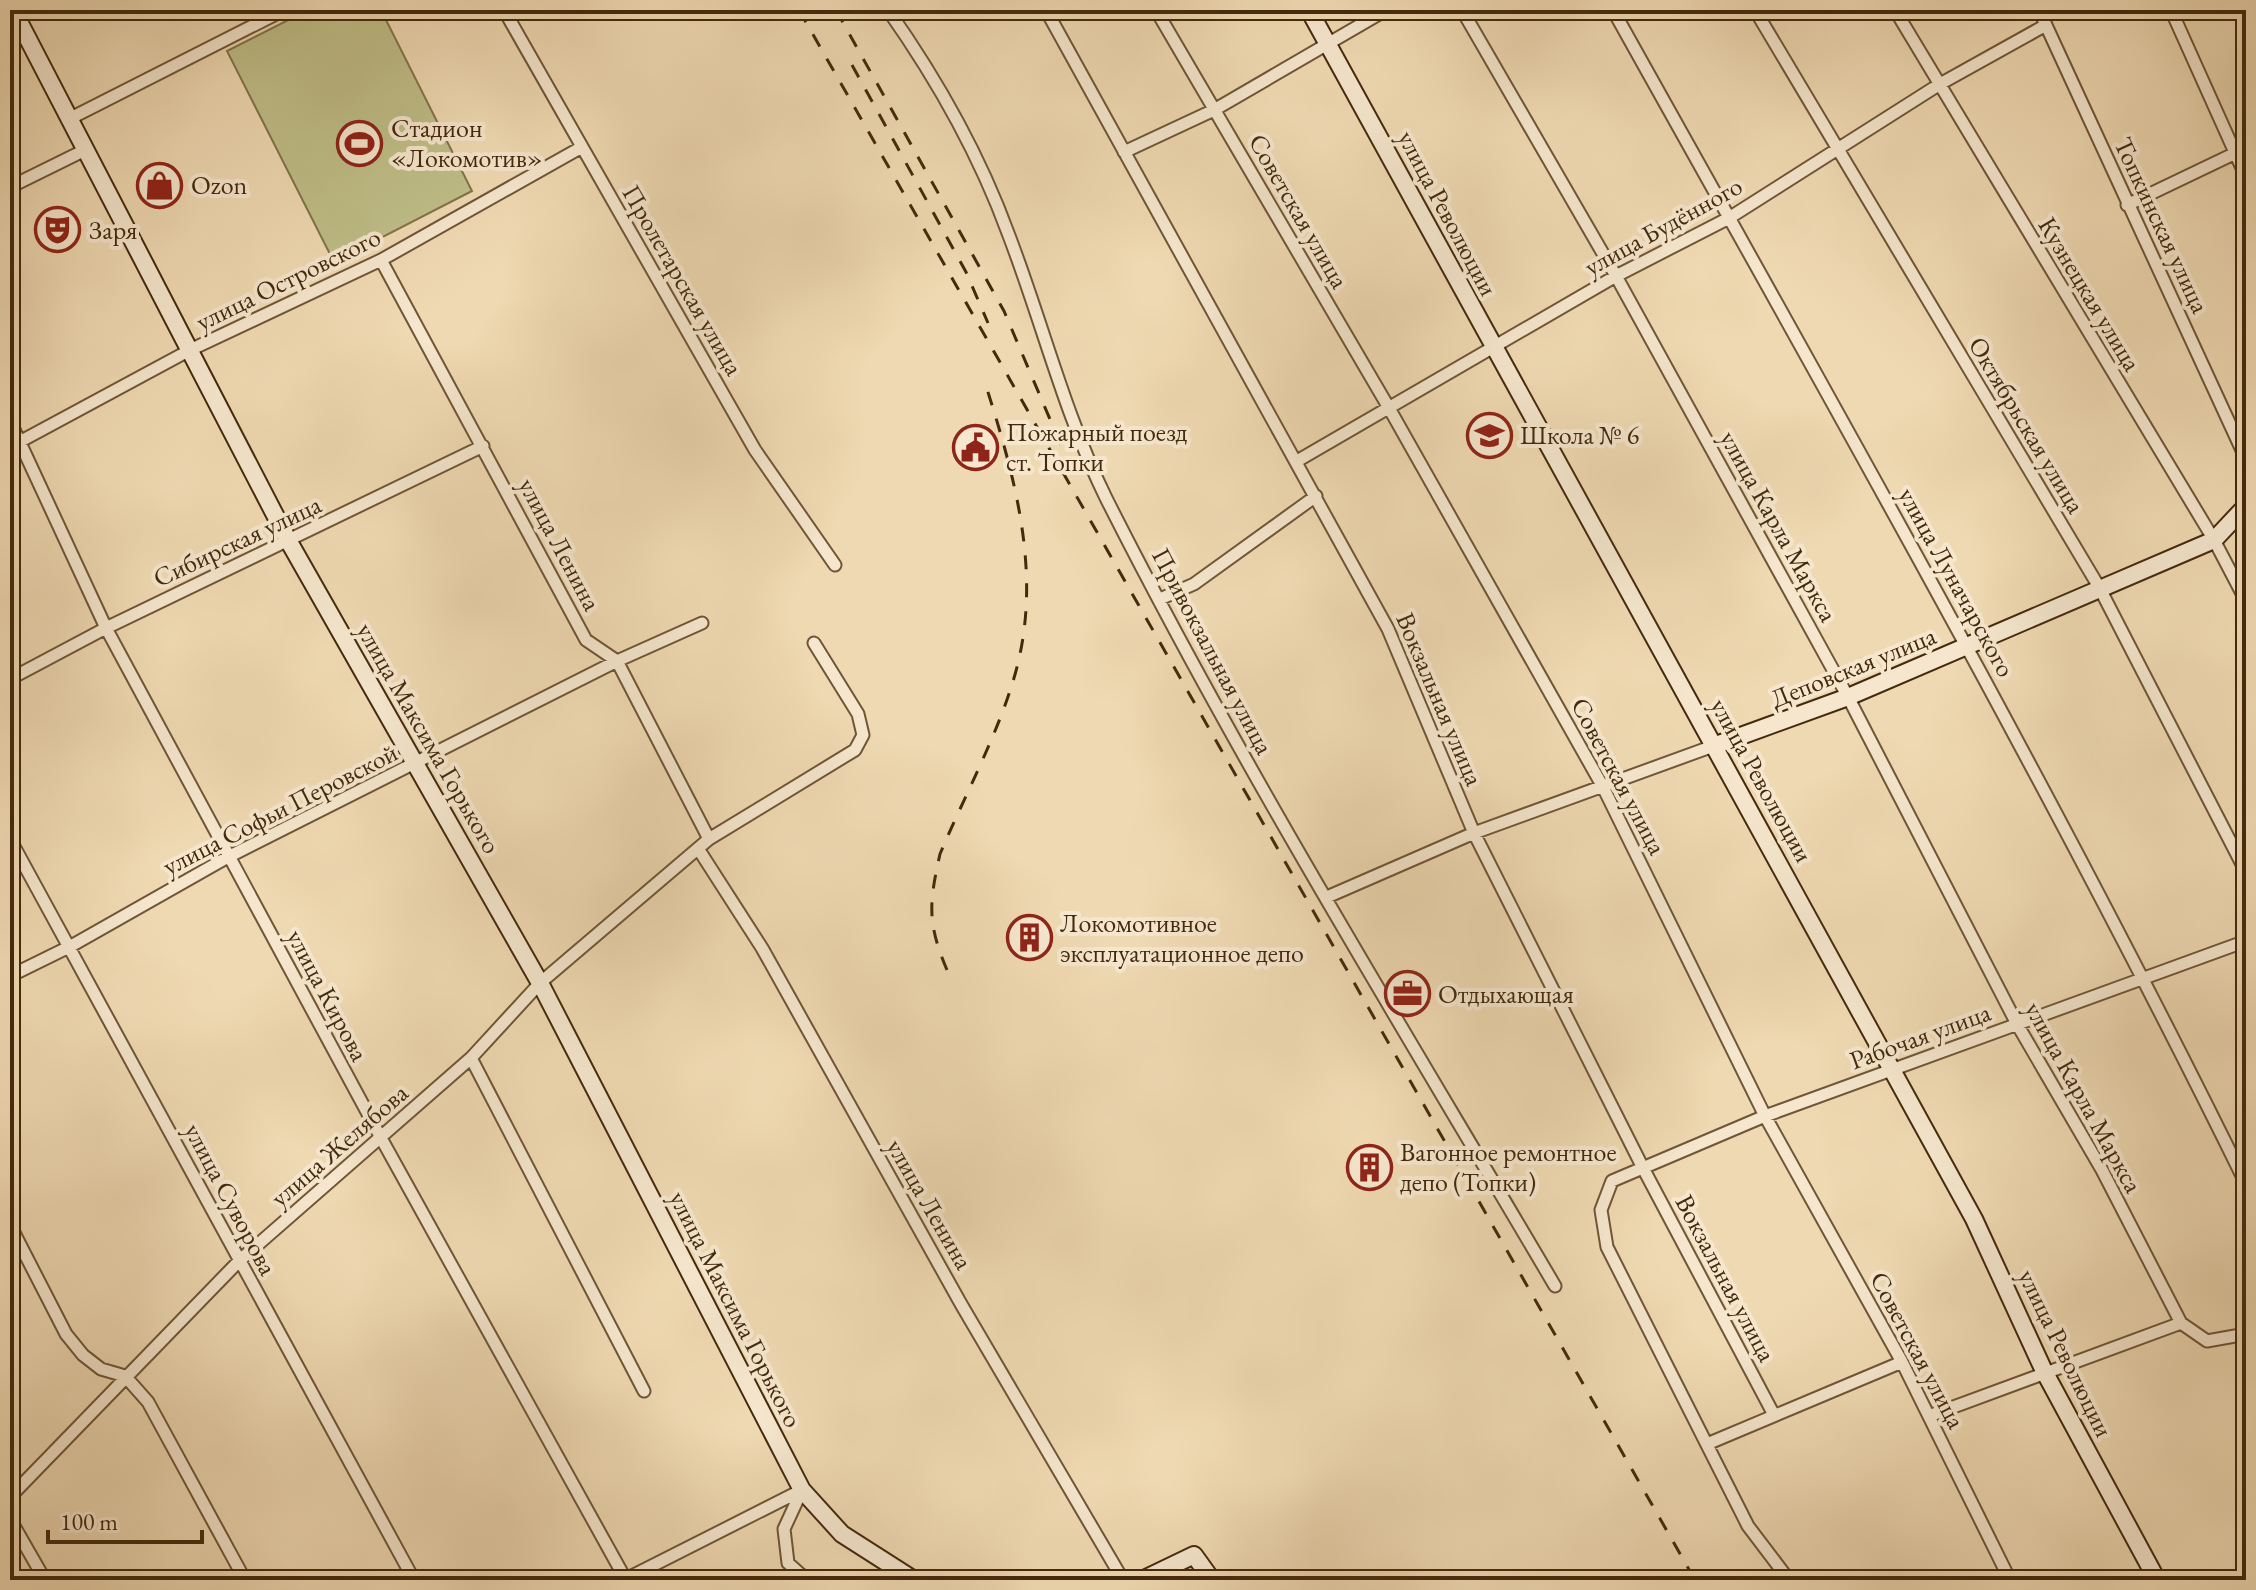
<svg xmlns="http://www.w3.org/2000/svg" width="2256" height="1590" viewBox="0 0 2256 1590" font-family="'EB Garamond',serif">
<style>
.pitch{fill:#bfbe88;stroke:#82744a;stroke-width:2}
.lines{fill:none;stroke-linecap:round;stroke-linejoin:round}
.street-casing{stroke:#6f5636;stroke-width:15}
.secondary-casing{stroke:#442a0d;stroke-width:20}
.street{stroke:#f5e6cd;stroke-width:11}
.secondary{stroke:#f5e6cd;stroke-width:16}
.rail{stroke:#442a0d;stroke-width:3;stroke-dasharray:14 14;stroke-linecap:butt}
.labels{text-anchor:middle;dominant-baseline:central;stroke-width:8;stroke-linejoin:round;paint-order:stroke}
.poi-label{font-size:26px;fill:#442a0d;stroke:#f5e6cd;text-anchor:start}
.street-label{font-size:26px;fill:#442a0d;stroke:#f5e6cd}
</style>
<rect width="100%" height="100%" fill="#efd9b2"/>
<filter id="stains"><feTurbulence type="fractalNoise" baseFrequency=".0025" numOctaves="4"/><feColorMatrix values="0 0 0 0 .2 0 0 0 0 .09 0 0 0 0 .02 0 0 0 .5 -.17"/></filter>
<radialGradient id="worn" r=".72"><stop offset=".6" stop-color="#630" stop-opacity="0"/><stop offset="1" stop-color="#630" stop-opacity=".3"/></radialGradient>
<path class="pitch" d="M308,10H381L472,191L334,262L227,51Z"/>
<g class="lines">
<defs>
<path id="street" d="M504,10L755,450L835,565
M888,10C936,78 979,154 1008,233C1042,321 1064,413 1106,498C1242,768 1402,1026 1555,1286
M1046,10L1388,629L1474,833L1643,1168L1774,1415
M1156,10L1389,408L1603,787L1765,1116L1902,1362L2010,1580
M1462,10L1616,276L1848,697L2017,1024L2102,1170L2181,1323
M1613,10C1830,399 2050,785 2246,1184
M1755,10L2099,587L2246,872
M1895,10L2214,540L2246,601
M2039,10L2246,459
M2171,10L2246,177
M69,119L284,10
M1124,152L1214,110L1386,10
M10,187L85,150
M2127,205L2246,148
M381,260L586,640L617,661L709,839
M10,421L106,628L381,1138L626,1580
M10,447L190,350L381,260L582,147
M1297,461L1616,276L1729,218L1940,84L2046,25
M1160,599L1194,584L1316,496
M10,679L106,628L483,446
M10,839L414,1580
M699,850L762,948L961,1304L1123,1580
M1327,897L1474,833L1716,745
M10,976L71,946L228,857L617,661L702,623
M471,1058L644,1391
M10,1225L66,1334L83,1355L101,1369L125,1376L148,1402L245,1580
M1929,1416L2181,1323L2207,1341L2246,1334
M1707,1444L1902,1362
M802,1490L784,1529L788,1563L807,1580
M10,1497L239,1261L471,1058L540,983L709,839L855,750L863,735L858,714L814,643
M10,1519L45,1580
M624,1580L802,1490
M1789,1580L1748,1526L1607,1247L1601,1210L1612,1181L1765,1116L2246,941"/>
<path id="secondary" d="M13,10L288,540L540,983L802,1490L842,1534L914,1580
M1309,10L1974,1219L2044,1371L2157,1580
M1716,745L1848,697L2214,540L2246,506
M1142,1580L1194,1555L1212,1580"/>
</defs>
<use href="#street" class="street-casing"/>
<use href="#secondary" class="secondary-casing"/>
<use href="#street" class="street"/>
<use href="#secondary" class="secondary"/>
<path class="rail" d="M799,10L1695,1580
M836,10L1004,311L1066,457
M852,65L966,272L988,323
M947,970C927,923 929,903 940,854C964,797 997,736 1014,678C1043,580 1017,484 987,389"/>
</g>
<defs>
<symbol id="stadium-ring" viewBox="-11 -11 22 22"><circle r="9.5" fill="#f5e6cd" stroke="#8f2418" stroke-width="1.5"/><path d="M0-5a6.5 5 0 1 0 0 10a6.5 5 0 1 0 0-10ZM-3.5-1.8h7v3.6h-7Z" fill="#8f2418"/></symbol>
<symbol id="shop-ring" viewBox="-11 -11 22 22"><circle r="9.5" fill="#f5e6cd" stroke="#8f2418" stroke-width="1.5"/><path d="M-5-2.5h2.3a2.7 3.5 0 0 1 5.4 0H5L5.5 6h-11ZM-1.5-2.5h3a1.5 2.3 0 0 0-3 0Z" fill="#8f2418"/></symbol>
<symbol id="theatre-ring" viewBox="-11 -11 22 22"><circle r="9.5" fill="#f5e6cd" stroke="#8f2418" stroke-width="1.5"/><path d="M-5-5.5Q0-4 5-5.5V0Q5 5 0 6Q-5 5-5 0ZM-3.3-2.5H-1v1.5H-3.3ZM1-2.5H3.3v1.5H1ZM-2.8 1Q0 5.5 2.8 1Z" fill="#8f2418"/></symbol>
<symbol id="school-ring" viewBox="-11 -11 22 22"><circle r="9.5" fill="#f5e6cd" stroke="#8f2418" stroke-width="1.5"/><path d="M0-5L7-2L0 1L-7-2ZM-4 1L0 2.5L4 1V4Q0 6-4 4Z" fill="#8f2418"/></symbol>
<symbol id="civic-ring" viewBox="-11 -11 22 22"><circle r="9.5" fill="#f5e6cd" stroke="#8f2418" stroke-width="1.5"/><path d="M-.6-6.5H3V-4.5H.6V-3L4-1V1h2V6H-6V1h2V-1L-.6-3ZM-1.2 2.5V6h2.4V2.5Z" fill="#8f2418"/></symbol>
<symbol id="building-ring" viewBox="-11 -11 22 22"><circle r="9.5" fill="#f5e6cd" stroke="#8f2418" stroke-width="1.5"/><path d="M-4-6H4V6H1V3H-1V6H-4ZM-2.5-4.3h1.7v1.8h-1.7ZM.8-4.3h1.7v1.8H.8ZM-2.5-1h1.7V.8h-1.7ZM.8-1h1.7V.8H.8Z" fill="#8f2418"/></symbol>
<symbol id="office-ring" viewBox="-11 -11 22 22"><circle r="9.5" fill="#f5e6cd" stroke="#8f2418" stroke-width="1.5"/><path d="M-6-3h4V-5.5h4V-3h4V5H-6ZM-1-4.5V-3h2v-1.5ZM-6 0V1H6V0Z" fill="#8f2418"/></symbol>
</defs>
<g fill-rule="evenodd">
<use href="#stadium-ring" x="334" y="118" width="51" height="51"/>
<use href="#shop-ring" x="134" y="160" width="51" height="51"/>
<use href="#theatre-ring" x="32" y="204" width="51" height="51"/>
<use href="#school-ring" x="1464" y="410" width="51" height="51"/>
<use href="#civic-ring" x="950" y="422" width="51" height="51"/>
<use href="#building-ring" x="1004" y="912" width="51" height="51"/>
<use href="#office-ring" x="1382" y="968" width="51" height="51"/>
<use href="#building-ring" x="1344" y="1142" width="51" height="51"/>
</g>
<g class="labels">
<g class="poi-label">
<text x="391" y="128">Стадион<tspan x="391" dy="30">«Локомотив»</tspan></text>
<text x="191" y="185">Ozon</text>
<text x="89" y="230">Заря</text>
<text x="1006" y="432">Пожарный поезд<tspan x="1006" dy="30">ст. Топки</tspan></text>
<text x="1520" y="435">Школа № 6</text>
<text x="1060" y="923">Локомотивное<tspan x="1060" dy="30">эксплуатационное депо</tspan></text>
<text x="1438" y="994">Отдыхающая</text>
<text x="1400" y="1152">Вагонное ремонтное<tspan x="1400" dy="30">депо (Топки)</tspan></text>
</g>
<g class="street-label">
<text transform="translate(1299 211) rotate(60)">Советская улица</text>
<text transform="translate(1448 213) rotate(62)">улица Революции</text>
<text transform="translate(2162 225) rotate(65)">Топкинская улица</text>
<text transform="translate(1663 226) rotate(-29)">улица Будённого</text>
<text transform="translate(288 279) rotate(-26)">улица Островского</text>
<text transform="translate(683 280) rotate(60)">Пролетарская улица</text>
<text transform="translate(2090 294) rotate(59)">Кузнецкая улица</text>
<text transform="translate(2027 425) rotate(59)">Октябрьская улица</text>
<text transform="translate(1779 526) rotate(61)">улица Карла Маркса</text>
<text transform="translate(237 541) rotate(-25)">Сибирская улица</text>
<text transform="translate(560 544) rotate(62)">улица Ленина</text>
<text transform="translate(1957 582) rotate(61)">улица Луначарского</text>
<text transform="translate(1213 651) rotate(62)">Привокзальная улица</text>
<text transform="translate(1853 667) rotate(-22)">Деповская улица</text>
<text transform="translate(1440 699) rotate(67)">Вокзальная улица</text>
<text transform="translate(429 738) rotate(60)">улица Максима Горького</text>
<text transform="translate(1619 776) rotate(62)">Советская улица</text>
<text transform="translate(1762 780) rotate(61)">улица Революции</text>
<text transform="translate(280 809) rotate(-27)">улица Софьи Перовской</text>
<text transform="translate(328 995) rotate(62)">улица Кирова</text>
<text transform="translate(1920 1036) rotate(-20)">Рабочая улица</text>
<text transform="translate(2084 1097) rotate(61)">улица Карла Маркса</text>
<text transform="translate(339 1145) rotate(-41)">улица Желябова</text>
<text transform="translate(231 1199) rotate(62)">улица Суворова</text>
<text transform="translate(930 1204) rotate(60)">улица Ленина</text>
<text transform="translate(1726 1278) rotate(62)">Вокзальная улица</text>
<text transform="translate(736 1309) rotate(63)">улица Максима Горького</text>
<text transform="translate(1918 1350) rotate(62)">Советская улица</text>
<text transform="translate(2066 1353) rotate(64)">улица Революции</text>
</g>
</g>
<rect width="2256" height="1590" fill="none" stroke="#efd9b2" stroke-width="40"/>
<rect x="12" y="12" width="2232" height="1566" fill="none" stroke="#442a0d" stroke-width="4"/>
<rect x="20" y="20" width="2216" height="1550" fill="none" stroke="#442a0d" stroke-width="2"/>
<path d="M48 1530v12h154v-12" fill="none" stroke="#442a0d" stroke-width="4"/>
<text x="60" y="1530" font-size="24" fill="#442a0d" stroke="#f5e6cd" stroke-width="6" paint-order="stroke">100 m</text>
<rect width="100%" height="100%" filter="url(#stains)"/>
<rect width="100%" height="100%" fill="url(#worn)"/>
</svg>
